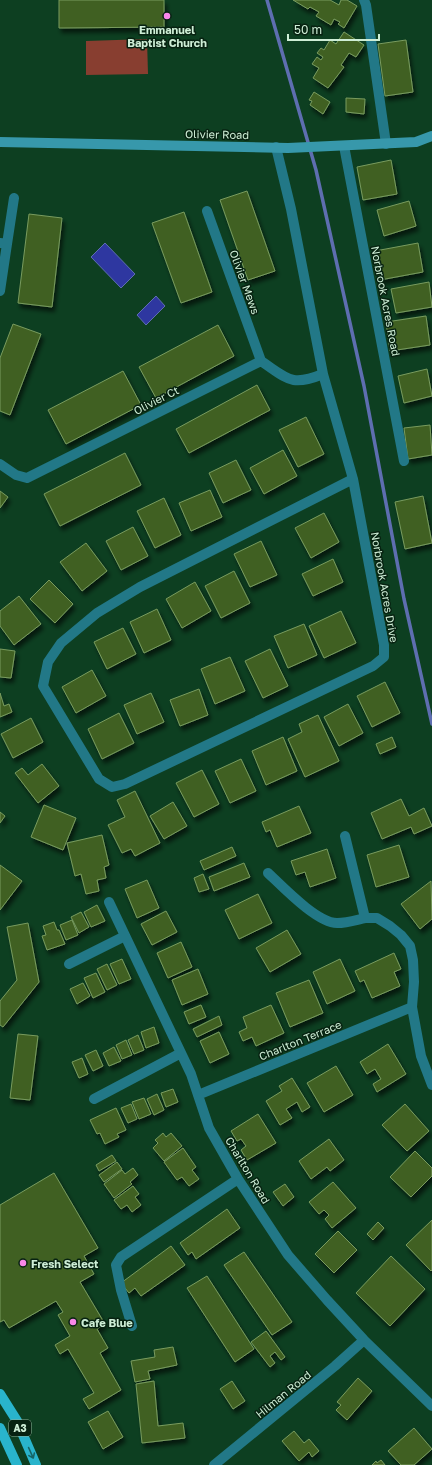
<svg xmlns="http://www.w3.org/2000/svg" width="432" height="1465" viewBox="0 0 432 1465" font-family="'Golos Text',sans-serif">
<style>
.green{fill:#883e30}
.water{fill:#2e37a0;stroke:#5e6eb0}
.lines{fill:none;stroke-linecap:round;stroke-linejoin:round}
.stream{stroke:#5e6eb0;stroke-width:3.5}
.building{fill:#3f6121;stroke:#799b5f;filter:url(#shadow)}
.street{stroke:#227887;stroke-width:10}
.secondary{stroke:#3798ab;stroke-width:10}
.primary{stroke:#29b4cc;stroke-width:10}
.oneway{stroke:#166465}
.poi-dot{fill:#f987e9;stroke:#072211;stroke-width:1.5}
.labels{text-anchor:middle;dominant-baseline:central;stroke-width:3;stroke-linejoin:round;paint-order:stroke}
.shield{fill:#072211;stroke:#92b19b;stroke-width:1}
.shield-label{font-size:10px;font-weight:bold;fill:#ceeed6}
.poi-label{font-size:11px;font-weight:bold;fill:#ceeed6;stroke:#072211;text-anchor:start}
.street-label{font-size:11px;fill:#ceeed6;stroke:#072211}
</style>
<defs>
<filter id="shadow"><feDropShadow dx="2.5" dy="4.5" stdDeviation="2" flood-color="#0009"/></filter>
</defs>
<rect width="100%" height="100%" fill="#0d3f21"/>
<path class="green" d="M147,39L148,74L86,75V41Z"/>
<path class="water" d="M105,243L135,274L121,288L91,257Z
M156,296L165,306L146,325L137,315Z"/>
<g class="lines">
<path class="stream" d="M267,0L316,170L364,386L404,599L432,724"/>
</g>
<path class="building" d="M59,0H164V27L59,28Z
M293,0H330L339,5L341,0H347L357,6L344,28L338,24L340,22L334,19L331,25L316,16L319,12L310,7L308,9Z
M344,32L364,45L356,57L349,53L341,65L344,67L328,88L313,78L319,68L312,64L317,57L321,60L323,57L317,53L321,48L324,50L330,40L336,44Z
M406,40L413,92L385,96L378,44Z
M314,92L330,102L323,114L310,105L312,101L309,100Z
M346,98L365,99L364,114L346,112Z
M391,160L397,194L363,200L357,167Z
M247,191L275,271L248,280L220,200Z
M409,201L416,226L384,236L377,210Z
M184,212L212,292L181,303L152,223Z
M29,214L62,218L52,307L18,303Z
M418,243L423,272L380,280L375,251Z
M429,282L432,307L396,313L391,289Z
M426,316L430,345L390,351L386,322Z
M13,324L41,334L10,415L0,411V358Z
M218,325L234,356L156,398L139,367Z
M427,369L432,396L404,403L398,376Z
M123,371L141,405L66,444L48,410Z
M257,385L270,410L189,453L176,429Z
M306,417L324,454L298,467L279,430Z
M430,425L432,455L408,459L404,428Z
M283,450L297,476L264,494L250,468Z
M125,453L141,485L60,526L44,494Z
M236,460L251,490L223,503L209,473Z
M210,490L222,517L191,531L179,503Z
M0,491L8,497L0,508Z
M423,496L432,543L405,549L395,502Z
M164,498L181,535L155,548L137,511Z
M324,513L339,542L311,558L295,528Z
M133,527L148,556L121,570L106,541Z
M261,541L277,575L250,587L234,554Z
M86,543L107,571L82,591L60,562Z
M333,559L343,582L313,596L302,574Z
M234,571L250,603L221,618L205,586Z
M49,580L73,604L55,623L30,599Z
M195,582L211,611L182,628L166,599Z
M19,596L41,624L14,645L0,626V611Z
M157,609L171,640L144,653L130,622Z
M341,611L356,643L324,658L309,626Z
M304,624L317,655L288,668L274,636Z
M123,628L136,654L107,669L94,642Z
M0,649L15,651L11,678L0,677Z
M270,649L288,686L263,698L245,661Z
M230,657L245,691L215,704L201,669Z
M92,670L106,696L76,713L62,687Z
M385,682L400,713L372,727L357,696Z
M199,689L208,715L180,726L170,700Z
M0,693L4,706L9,704L12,712L0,717Z
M151,693L164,722L137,734L124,705Z
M348,704L363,733L339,746L324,717Z
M119,713L134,743L102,759L88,729Z
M318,715L339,761L305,777L288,739L302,732L299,724Z
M31,718L43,742L13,758L1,734Z
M283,737L297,771L266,785L252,751Z
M392,737L396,747L380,754L376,744Z
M241,759L256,791L230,803L215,771Z
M42,764L59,786L38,803L15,773L22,768L28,775Z
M202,770L219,804L194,817L176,783Z
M135,791L160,843L135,856L131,849L122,853L108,825L125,817L117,800Z
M401,799L409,816L424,808L432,826L414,834L411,827L382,839L371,813Z
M173,802L187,826L164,839L150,816Z
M44,805L76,818L63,850L31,837Z
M299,806L311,833L277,847L270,830L266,832L262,822Z
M0,812L5,816L0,823Z
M102,835L109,865L104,867L106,878L97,880L99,891L86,894L81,874L75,876L67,843Z
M399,845L409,877L376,887L367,855Z
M232,847L236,856L204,870L200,861Z
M327,849L336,878L310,887L305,872L296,875L291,861Z
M244,863L250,877L214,891L209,877Z
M0,865L22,881L0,910Z
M203,874L209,889L199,892L194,878Z
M147,880L159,908L137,918L125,889Z
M431,881L432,919L420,929L401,904Z
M258,894L272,923L239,939L225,910Z
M97,905L105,921L91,927L84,912Z
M166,911L177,932L152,945L141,924Z
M81,912L89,927L79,933L71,917Z
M72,920L78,935L66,940L60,925Z
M54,922L57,930H59L65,944L47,950L42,936L46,935L43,926Z
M28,923L39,982L3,1027L0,1025V1001L17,980L7,927Z
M287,930L301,954L270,972L256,948Z
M181,942L192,967L168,978L157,953Z
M394,953L401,969L394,972L400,986L372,998L364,980L360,982L355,971Z
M122,959L131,979L119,984L110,964Z
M340,959L355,991L327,1004L313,972Z
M107,964L117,985L107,990L97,969Z
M198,969L208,994L182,1005L172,980Z
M96,973L105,992L93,998L84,978Z
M309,980L323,1013L290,1027L276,993Z
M83,983L90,996L77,1004L70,989Z
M201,1005L206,1017L189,1024L184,1012Z
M271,1005L284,1033L256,1046L252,1037L243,1041L239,1032L247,1028L243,1017Z
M219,1016L222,1025L197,1037L193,1029Z
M154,1027L159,1043L146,1048L141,1032Z
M219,1032L229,1054L210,1063L200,1041Z
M18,1034L38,1036L30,1100L10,1098Z
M138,1035L144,1050L134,1054L128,1040Z
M126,1040L132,1055L122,1059L116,1045Z
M388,1044L406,1074L377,1092L373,1084L381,1079L375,1069L367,1074L360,1062Z
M114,1047L121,1061L109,1066L103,1053Z
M96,1050L103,1066L93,1071L85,1055Z
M82,1058L88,1074L79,1078L72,1062Z
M336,1066L353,1095L324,1112L307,1083Z
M292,1078L310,1107L302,1112L297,1102L286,1109L292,1118L280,1125L266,1101L282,1091L279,1086Z
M173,1089L178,1102L166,1107L161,1093Z
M157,1094L164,1110L154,1115L147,1099Z
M144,1098L151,1114L139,1119L132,1102Z
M131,1104L137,1119L128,1123L121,1108Z
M405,1104L429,1131L407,1151L382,1125Z
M116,1108L126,1130L117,1134L119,1137L105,1144L100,1133L97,1134L90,1120Z
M258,1114L276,1143L247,1160L241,1150L246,1146L241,1139L237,1141L231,1131Z
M163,1133L166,1137L171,1133L182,1146L164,1161L153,1148L158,1143L155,1140Z
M329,1139L344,1160L330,1171L327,1167L311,1179L299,1161Z
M183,1148L196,1167L192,1170L199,1179L189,1186L182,1177L177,1180L164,1162Z
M415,1151L432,1168V1176L411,1197L390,1177Z
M112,1155L116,1161L99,1171L96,1165Z
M117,1162L122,1169L104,1182L99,1175Z
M133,1168L138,1175L130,1182L132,1184L114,1198L104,1184L122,1170L125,1174Z
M54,1173L98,1248L84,1256L94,1274L80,1282L105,1324L97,1329L108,1348L100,1353L121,1390L89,1409L83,1399L94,1393L68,1349L60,1354L55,1345L70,1336L58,1315L63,1312L56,1301L9,1328L4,1320L0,1322V1205Z
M333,1182L356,1208L332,1228L325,1219L329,1215L324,1210L319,1214L309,1202Z
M285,1184L294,1197L283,1206L273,1192Z
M133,1186L139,1194L135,1197L141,1205L132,1212L127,1205L121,1209L114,1200Z
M227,1209L240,1228L196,1259L192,1252L188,1255L180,1243Z
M432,1220V1270L431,1271L406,1245Z
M378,1222L384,1228L373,1240L367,1234Z
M338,1231L357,1250L334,1273L315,1254Z
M171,1246L185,1265L141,1296L135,1288L129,1293L121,1283Z
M244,1252L292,1322L272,1335L224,1265Z
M391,1256L425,1289L390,1326L356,1293Z
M207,1276L254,1349L235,1362L187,1288Z
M266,1331L285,1357L281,1360L275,1352L270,1356L275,1363L270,1367L251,1342Z
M173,1347L177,1365L148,1371L150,1379L135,1382L131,1361L155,1357L154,1350Z
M358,1378L372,1391L347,1420L336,1410L341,1405L337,1402Z
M154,1381L158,1426L183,1423L185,1438L142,1443L136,1384Z
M232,1381L245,1401L233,1409L220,1389Z
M108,1411L123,1437L103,1449L88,1422Z
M414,1428L432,1449L414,1465H401L388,1451Z
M294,1431L304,1443L309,1439L319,1451L312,1457L309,1452L299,1461L282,1441Z
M381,1460L385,1465H372L376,1461L377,1463Z"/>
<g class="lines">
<path class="street" d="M364,0L366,5L386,144
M344,146L404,461
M276,147L291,209L323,374L353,479L384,645V657L373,666L125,784L112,787L99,779L43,686L48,662L61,643L97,613L140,587L353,479
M207,211L261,361
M0,243L7,244L0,291
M7,244L14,198
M0,464L16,475L27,478L261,361C288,379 291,387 323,374
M345,836L365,918H377L390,926L401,935L410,946L413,960L414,982L412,1007L421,1056L432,1085
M268,873C283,887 317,923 337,923C347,923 356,920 365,918
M109,902L191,1074L209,1128L238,1179L288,1255L327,1300L364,1340L432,1406
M69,964L125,936
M198,1095L412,1007
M94,1099L181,1053
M132,1326L121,1290L116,1265L121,1257L238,1179
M214,1465L335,1366L364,1340"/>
<path class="secondary" d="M0,142L288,148L416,142L432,136"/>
<path class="primary" d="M0,1394L17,1421L36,1465
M0,1428L17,1465"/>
</g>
<defs><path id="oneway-shaft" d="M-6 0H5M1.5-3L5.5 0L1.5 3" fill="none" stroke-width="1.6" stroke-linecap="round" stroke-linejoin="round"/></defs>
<use class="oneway" href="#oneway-shaft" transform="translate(31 1453) rotate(66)"/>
<g class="poi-dot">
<circle cx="167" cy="16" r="4"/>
<circle cx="23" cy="1263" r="4"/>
<circle cx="73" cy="1322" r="4"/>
</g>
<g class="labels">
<rect class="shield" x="9" y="1420" width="22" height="16" rx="3"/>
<g class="shield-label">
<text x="20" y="1428">A3</text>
</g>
<g class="poi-label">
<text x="167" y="29" text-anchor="middle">Emmanuel<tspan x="167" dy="13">Baptist Church</tspan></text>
<text x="31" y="1263">Fresh Select</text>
<text x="81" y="1322">Cafe Blue</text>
</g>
<g class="street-label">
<text transform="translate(217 134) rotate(1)">Olivier Road</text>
<text transform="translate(245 282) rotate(70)">Olivier Mews</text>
<text transform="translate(386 301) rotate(79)">Norbrook Acres Road</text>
<text transform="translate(156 400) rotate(-27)">Olivier Ct</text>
<text transform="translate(385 587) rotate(80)">Norbrook Acres Drive</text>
<text transform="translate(300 1040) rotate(-22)">Charlton Terrace</text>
<text transform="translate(248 1170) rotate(59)">Charlton Road</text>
<text transform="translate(283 1394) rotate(-39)">Hilman Road</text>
</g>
</g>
<path d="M288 34v6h91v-6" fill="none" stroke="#ceeed6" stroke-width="2"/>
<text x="294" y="34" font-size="12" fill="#ceeed6" stroke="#072211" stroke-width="3" paint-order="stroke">50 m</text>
</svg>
